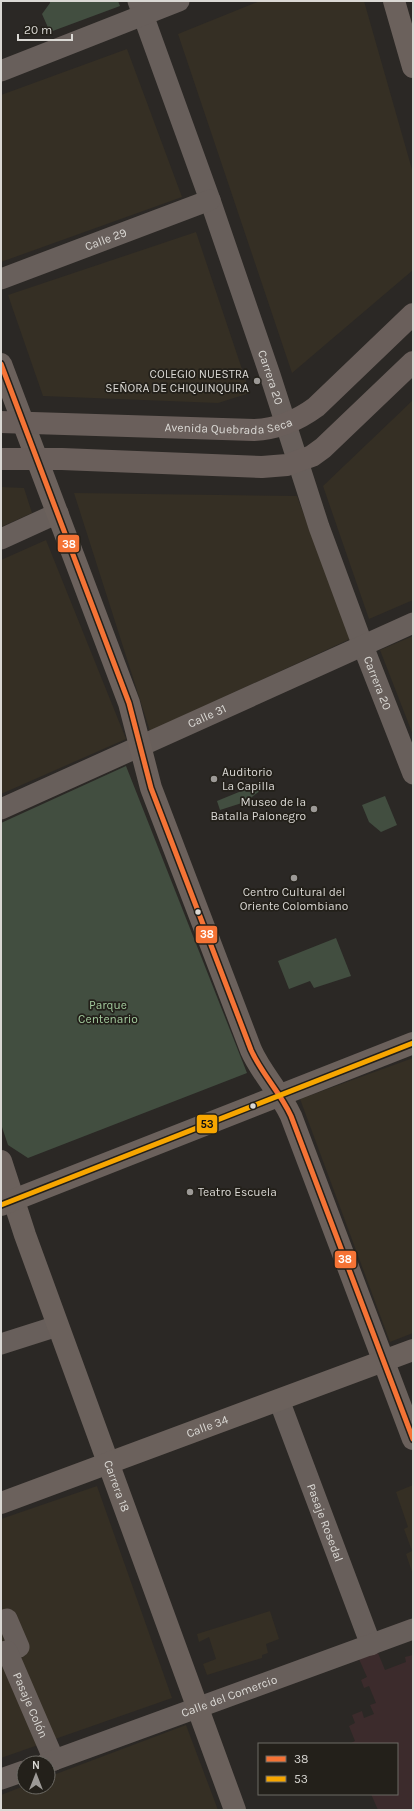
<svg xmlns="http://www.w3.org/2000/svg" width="414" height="1811" viewBox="0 0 414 1811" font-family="Karla,sans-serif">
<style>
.built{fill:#352f24}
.education{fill:#3c2b2c}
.green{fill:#424e40}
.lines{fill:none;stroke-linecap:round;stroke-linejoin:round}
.street{stroke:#685f5b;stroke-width:21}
.secondary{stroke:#6b615c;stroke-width:22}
.primary{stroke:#6a5f5b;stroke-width:22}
.bus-1-casing{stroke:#23201a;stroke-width:8}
.bus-2-casing{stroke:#23201a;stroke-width:8}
.bus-1{stroke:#f57335;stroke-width:5}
.bus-2{stroke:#f7a600;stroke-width:5}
.poi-dot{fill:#9d9a97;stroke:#23201a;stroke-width:1.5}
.bus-dot{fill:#dad8d4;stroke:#23201a;stroke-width:1.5}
.labels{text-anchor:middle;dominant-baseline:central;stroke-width:3.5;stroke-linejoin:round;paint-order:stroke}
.street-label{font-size:12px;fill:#dad8d4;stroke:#23201a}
.poi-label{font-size:12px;fill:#dad8d4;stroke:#23201a;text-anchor:end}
.park-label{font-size:12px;fill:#a3cb9e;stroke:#23201a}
.line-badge{stroke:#23201a;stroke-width:1.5}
.badge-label{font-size:11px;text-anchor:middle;font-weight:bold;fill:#fff}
.pale-badge-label{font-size:11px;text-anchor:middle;font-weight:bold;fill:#111}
</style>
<rect width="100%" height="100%" fill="#2b2825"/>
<path class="built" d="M260,1H364L413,173V270L292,373L178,34Z
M127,49L182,197L1,262V95Z
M196,232L250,393L218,403L43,396L8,295Z
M413,400V600L369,619L323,486Z
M1,487L24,488L32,513L1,527Z
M74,493L297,496L350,639L150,731Z
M46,540L126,739L1,794V560Z
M413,636V735L380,650Z
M413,1058V1333L390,1342L300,1099Z
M413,1485V1575L406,1554L412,1551L404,1529L408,1527L396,1492Z
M97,1486L172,1698L1,1758V1519Z
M270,1611L279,1639L266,1644L268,1653L262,1655V1658L207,1675L203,1664L216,1659L209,1637L199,1642L197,1634Z
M186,1725L218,1810H1V1795L24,1786L48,1787V1777Z"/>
<path class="education" d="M378,1653L385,1670L406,1662L405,1657L413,1655L412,1810H378L371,1794H397V1744H349L355,1741L349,1726L355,1723L352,1715L362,1711L364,1718L374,1714L370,1705L376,1703L369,1686L364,1688L361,1680L367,1677L359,1659Z"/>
<path class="green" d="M50,1H118L120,6L50,32L42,14L50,3Z
M126,766L247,1073L28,1158L8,1145L1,1124V823Z
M261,783L264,788L245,802L220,810L217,801Z
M385,796L397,825L381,832L369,822L362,805Z
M336,938L351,976L314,988L310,981L289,989L278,961Z"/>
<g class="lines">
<g class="street">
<path id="s1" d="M138,1L210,200L270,375L319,527L363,646L413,774"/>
<path d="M1,71L179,1"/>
<path id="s2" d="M1,279L210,200"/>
<path d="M1,539L58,513"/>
<path id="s3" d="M1,809L413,623"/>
<path d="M1,1344L48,1329L57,1323"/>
<path id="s4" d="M279,1400L371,1645"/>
<path d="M1,1621L7,1619L19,1647L1,1653"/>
<path id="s5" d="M7,1651L54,1760"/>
<path id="s6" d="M46,1763L413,1629"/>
<path d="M1,1779L24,1771"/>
</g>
<g class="secondary">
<path d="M394,1L413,67"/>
<path d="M1,364L129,703L151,788L251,1050C261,1073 280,1092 291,1116L413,1439"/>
<path id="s7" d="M1,1161L25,1235L235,1810"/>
<path d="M1,1205L413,1043"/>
<path id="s8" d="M1,1503L413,1350"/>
</g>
<g class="primary">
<path id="s9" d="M1,422L254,430C278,429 297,421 316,407L413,314"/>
<path d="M1,459H62L262,467L287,465L312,456L323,448L413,362"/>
</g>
<defs>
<path id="bus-1" d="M1,364L129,703L151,788L251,1050C261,1073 280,1092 291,1116L413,1439"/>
<path id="bus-2" d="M1,1205L413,1043"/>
</defs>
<use href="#bus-1" class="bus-1-casing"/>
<use href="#bus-2" class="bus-2-casing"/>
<use href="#bus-1" class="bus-1"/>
<use href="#bus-2" class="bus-2"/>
</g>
<g class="poi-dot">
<circle cx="257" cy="381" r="4"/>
<circle cx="214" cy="779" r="4"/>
<circle cx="314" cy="809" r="4"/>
<circle cx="294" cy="878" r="4"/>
<circle cx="190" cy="1192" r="4"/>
</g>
<g class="bus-dot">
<circle cx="198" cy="912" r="3.5"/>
<circle cx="253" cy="1106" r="3.5"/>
</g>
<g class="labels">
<g class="street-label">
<text stroke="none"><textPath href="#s2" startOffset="112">Calle 29</textPath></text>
<text stroke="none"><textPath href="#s1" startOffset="399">Carrera 20</textPath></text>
<text stroke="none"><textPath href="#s9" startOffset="228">Avenida Quebrada Seca</textPath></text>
<text stroke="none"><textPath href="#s1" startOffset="723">Carrera 20</textPath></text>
<text stroke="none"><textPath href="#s3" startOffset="226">Calle 31</textPath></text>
<text stroke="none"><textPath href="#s8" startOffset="220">Calle 34</textPath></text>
<text stroke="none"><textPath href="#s7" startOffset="345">Carrera 18</textPath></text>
<text stroke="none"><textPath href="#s4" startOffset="131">Pasaje Rosedal</textPath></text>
<text stroke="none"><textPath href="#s6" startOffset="195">Calle del Comercio</textPath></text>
<text stroke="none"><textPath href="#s5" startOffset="59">Pasaje Colón</textPath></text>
</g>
<g class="poi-label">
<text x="249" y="374">COLEGIO NUESTRA<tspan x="249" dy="14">SEÑORA DE CHIQUINQUIRA</tspan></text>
<text x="222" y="772" text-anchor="start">Auditorio<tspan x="222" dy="14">La Capilla</tspan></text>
<text x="306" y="802">Museo de la<tspan x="306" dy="14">Batalla Palonegro</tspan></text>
<text x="294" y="892" text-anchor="middle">Centro Cultural del<tspan x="294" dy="14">Oriente Colombiano</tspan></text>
<text x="198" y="1192" text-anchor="start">Teatro Escuela</text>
</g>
<g class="park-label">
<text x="108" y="1005">Parque<tspan x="108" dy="14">Centenario</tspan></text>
</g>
</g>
<g class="line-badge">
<rect x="57" y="534" width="23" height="19" rx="4" fill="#f57335"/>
<rect x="195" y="925" width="23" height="19" rx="4" fill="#f57335"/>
<rect x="196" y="1114" width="22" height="20" rx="4" fill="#f7a600"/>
<rect x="334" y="1250" width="23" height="19" rx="4" fill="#f57335"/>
</g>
<g class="badge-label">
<text x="69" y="548">38</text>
<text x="207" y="938">38</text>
<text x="345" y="1263">38</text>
</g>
<g class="pale-badge-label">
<text x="207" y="1128">53</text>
</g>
<rect width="414" height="1811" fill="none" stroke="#dad8d4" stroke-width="4"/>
<rect x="258" y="1743" width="140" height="52" fill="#23201a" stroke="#6c6a64"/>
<rect x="266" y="1756" width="20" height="6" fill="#f57335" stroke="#6c6a64"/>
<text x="294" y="1763" font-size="12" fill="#dad8d4">38</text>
<rect x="266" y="1776" width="20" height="6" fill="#f7a600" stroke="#6c6a64"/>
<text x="294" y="1783" font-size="12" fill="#dad8d4">53</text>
<g transform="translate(36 1775)"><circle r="19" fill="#23201a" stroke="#6c6a64"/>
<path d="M0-3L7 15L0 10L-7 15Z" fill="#9d9a97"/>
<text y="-6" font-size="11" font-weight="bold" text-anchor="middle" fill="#dad8d4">N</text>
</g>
<path d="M18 34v6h54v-6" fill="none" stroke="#dad8d4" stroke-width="2"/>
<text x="24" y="34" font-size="12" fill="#dad8d4" stroke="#23201a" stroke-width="3" paint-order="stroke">20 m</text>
</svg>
